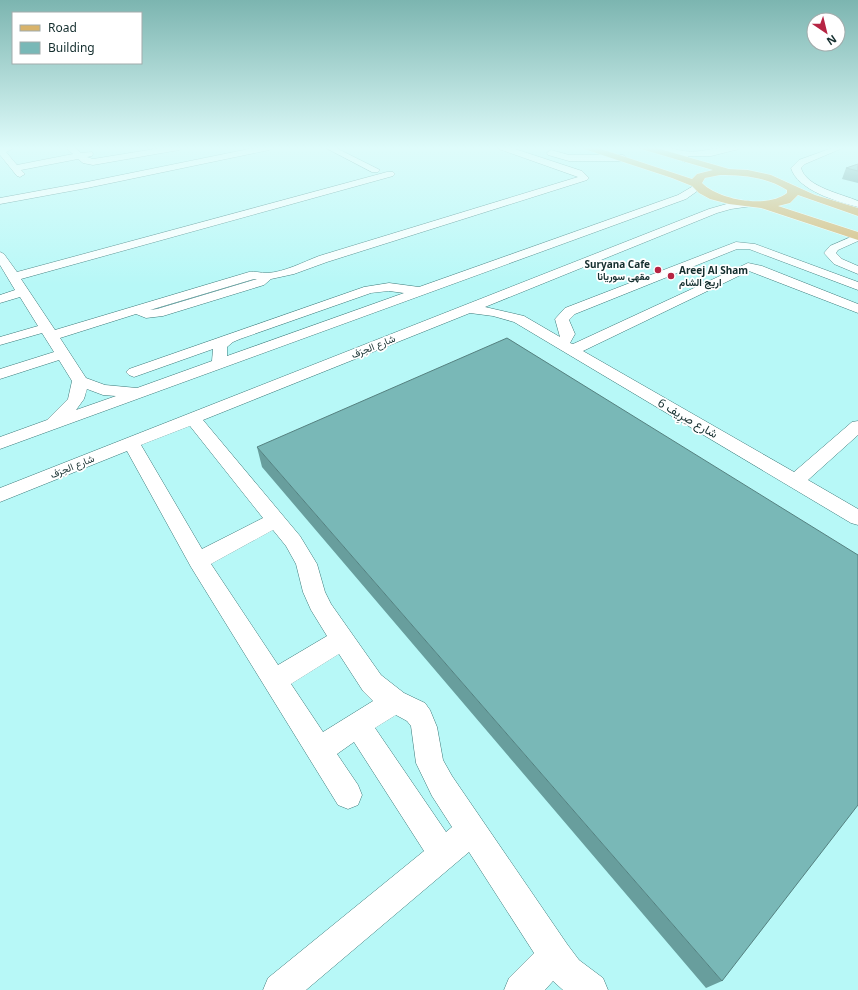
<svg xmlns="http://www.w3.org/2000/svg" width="858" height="990" viewBox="0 0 858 990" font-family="'Noto Sans',Vazirmatn,sans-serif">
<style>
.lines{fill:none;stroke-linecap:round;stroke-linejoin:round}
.minor-casing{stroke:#3b7979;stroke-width:1}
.major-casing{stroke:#fff;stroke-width:1}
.minor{fill:#fff;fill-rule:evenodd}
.major{fill:#d8b36b;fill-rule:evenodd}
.wall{fill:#689e9d}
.building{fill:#79b8b7;stroke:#558180}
.poi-dot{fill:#b62443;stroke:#fff;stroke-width:1.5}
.labels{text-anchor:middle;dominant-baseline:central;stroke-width:3.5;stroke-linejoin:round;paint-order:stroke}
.far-poi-label{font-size:10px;font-weight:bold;fill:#142e2e;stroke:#fff;text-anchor:end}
.far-street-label{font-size:10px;fill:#142e2e;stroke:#fff}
.street-label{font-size:12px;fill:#142e2e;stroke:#fff}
</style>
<rect width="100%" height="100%" fill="#b7f8f7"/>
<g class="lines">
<defs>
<path id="minor" d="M5,147H16L6,152L17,165L73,154L65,147H74L81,153L92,152L93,154L92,156L87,157L93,159L167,147H183L179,150L93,165L83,163L78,159L21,170L25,174L20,177L17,176L0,155V148Z
M259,147H273L269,150L87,188L0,204V198L87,182Z
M324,147H334L380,170L378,172H372Z
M498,147H509L582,171L589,178L587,180L327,262L294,274L271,279L264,285L163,316L146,318L136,314L60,338L86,378L105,385L137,388L212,361L213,349L134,377L129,375L126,372L129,369L364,287L389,283L419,287L678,195L695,185H701L703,187L686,199L0,449V437L47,420L68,399L72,381L59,360L0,379V369L54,352L42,333L0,345V337L38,326L20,297L0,303V295L15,290L0,265V252L4,254L17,272L387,172H393L395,174L393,176L21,279L55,330L249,272C255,271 261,273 267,273C285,272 303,262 319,256L578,177L499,149ZM254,279H257L157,309L150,310ZM389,291L404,293L227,356V347L233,342L240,339L371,293ZM87,389L103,395L116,396L76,410L84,399Z
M657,147C668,145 674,150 684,151C703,154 722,144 740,147L739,149L711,156H688L689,159L685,162L682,161L675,154L658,149Z
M835,147H845L805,164L801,168C806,187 842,194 858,201V207C838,202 797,190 791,168L799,160Z
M551,150L569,155H623L627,158L623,161H569L548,155L547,153Z
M748,201L752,202L753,204L752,206L731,209L717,213L485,307L524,316L560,337L555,319L565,308L736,242L755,244L858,282V290L749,249H737L575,314L569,320L575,334L570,343L573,344L748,263L762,266L858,304V313L749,271L583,351L794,472L852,422L858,421V435L808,480L858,509V525L851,523L514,322L493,316L470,313L203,420L300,536L317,564L325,592L331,604L381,675L404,693L425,703L430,710L437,727L443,760L452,776L567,944L579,960L603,978L608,990H563L553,981L545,990H504L509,978L534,953L469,852L306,990H263L268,978L424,851L354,742L337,754L358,785L362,795L358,805L348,809L338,805L191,567L127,451L0,502V488L709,209L730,203ZM190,426L263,518L202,549L141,445ZM273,530L286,546L296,564L303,592L311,610L327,636L278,665L211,564ZM339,654L363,691L373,701L323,732L291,684ZM396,715L407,721L411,726L416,763L432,796L452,827L446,832L375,728Z
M858,234V241L838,250L836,253L842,259L858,266V274L834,264L824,253L830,246Z"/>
<path id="major" d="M582,147H595L692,179L697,174L713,170L641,149L639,147H653L729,169L748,170L771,175L815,195L858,208V216L798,195L790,203L778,206L858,232V240L761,208L729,204L710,199L699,193L692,186L672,178L584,149ZM720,175C744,175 766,177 787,190V193C767,209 719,200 702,183L705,178Z"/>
</defs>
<use href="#minor" class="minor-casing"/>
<use href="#major" class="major-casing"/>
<use href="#minor" class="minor"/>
<use href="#major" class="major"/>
</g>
<path class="wall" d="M858,164V183L842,179L846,168Z
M257,447L722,981L706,988L262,467Z"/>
<path class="building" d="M858,164V171L846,168Z
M507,338L858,555V805L722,981L257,447Z"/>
<linearGradient id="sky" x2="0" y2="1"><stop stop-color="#7cb5b0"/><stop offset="0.52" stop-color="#dffcfb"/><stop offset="1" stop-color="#dffcfb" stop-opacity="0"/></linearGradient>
<rect width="858" height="285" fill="url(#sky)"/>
<g class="poi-dot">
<circle cx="658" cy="270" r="4"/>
<circle cx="671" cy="276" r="4"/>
</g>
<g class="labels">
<g class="far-poi-label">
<text x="650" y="264">Suryana Cafe<tspan x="650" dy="12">مقهى سوريانا</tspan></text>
<text x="679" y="270" text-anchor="start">Areej Al Sham<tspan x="679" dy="12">اريج الشام</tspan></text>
</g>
<g class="far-street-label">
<text transform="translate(373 346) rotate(-22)">شارع الحِرَف</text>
<text transform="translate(72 466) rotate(-22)">شارع الحِرَف</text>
</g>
<g class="street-label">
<text transform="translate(688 418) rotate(30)">شارع صِرِيف 6</text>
</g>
</g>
<rect x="12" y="12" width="130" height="52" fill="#ffffff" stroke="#a1abab"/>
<rect x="20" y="25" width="20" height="6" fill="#d8b36b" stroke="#a1abab"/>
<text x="48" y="32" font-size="12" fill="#142e2e">Road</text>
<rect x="20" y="42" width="20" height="12" fill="#79b8b7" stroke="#a1abab"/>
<text x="48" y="52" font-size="12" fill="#142e2e">Building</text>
<g transform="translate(826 32) rotate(145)"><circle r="19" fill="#ffffff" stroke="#a1abab"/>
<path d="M0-3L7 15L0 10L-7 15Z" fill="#b62443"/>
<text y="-6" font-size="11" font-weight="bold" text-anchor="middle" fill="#142e2e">N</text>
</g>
</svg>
